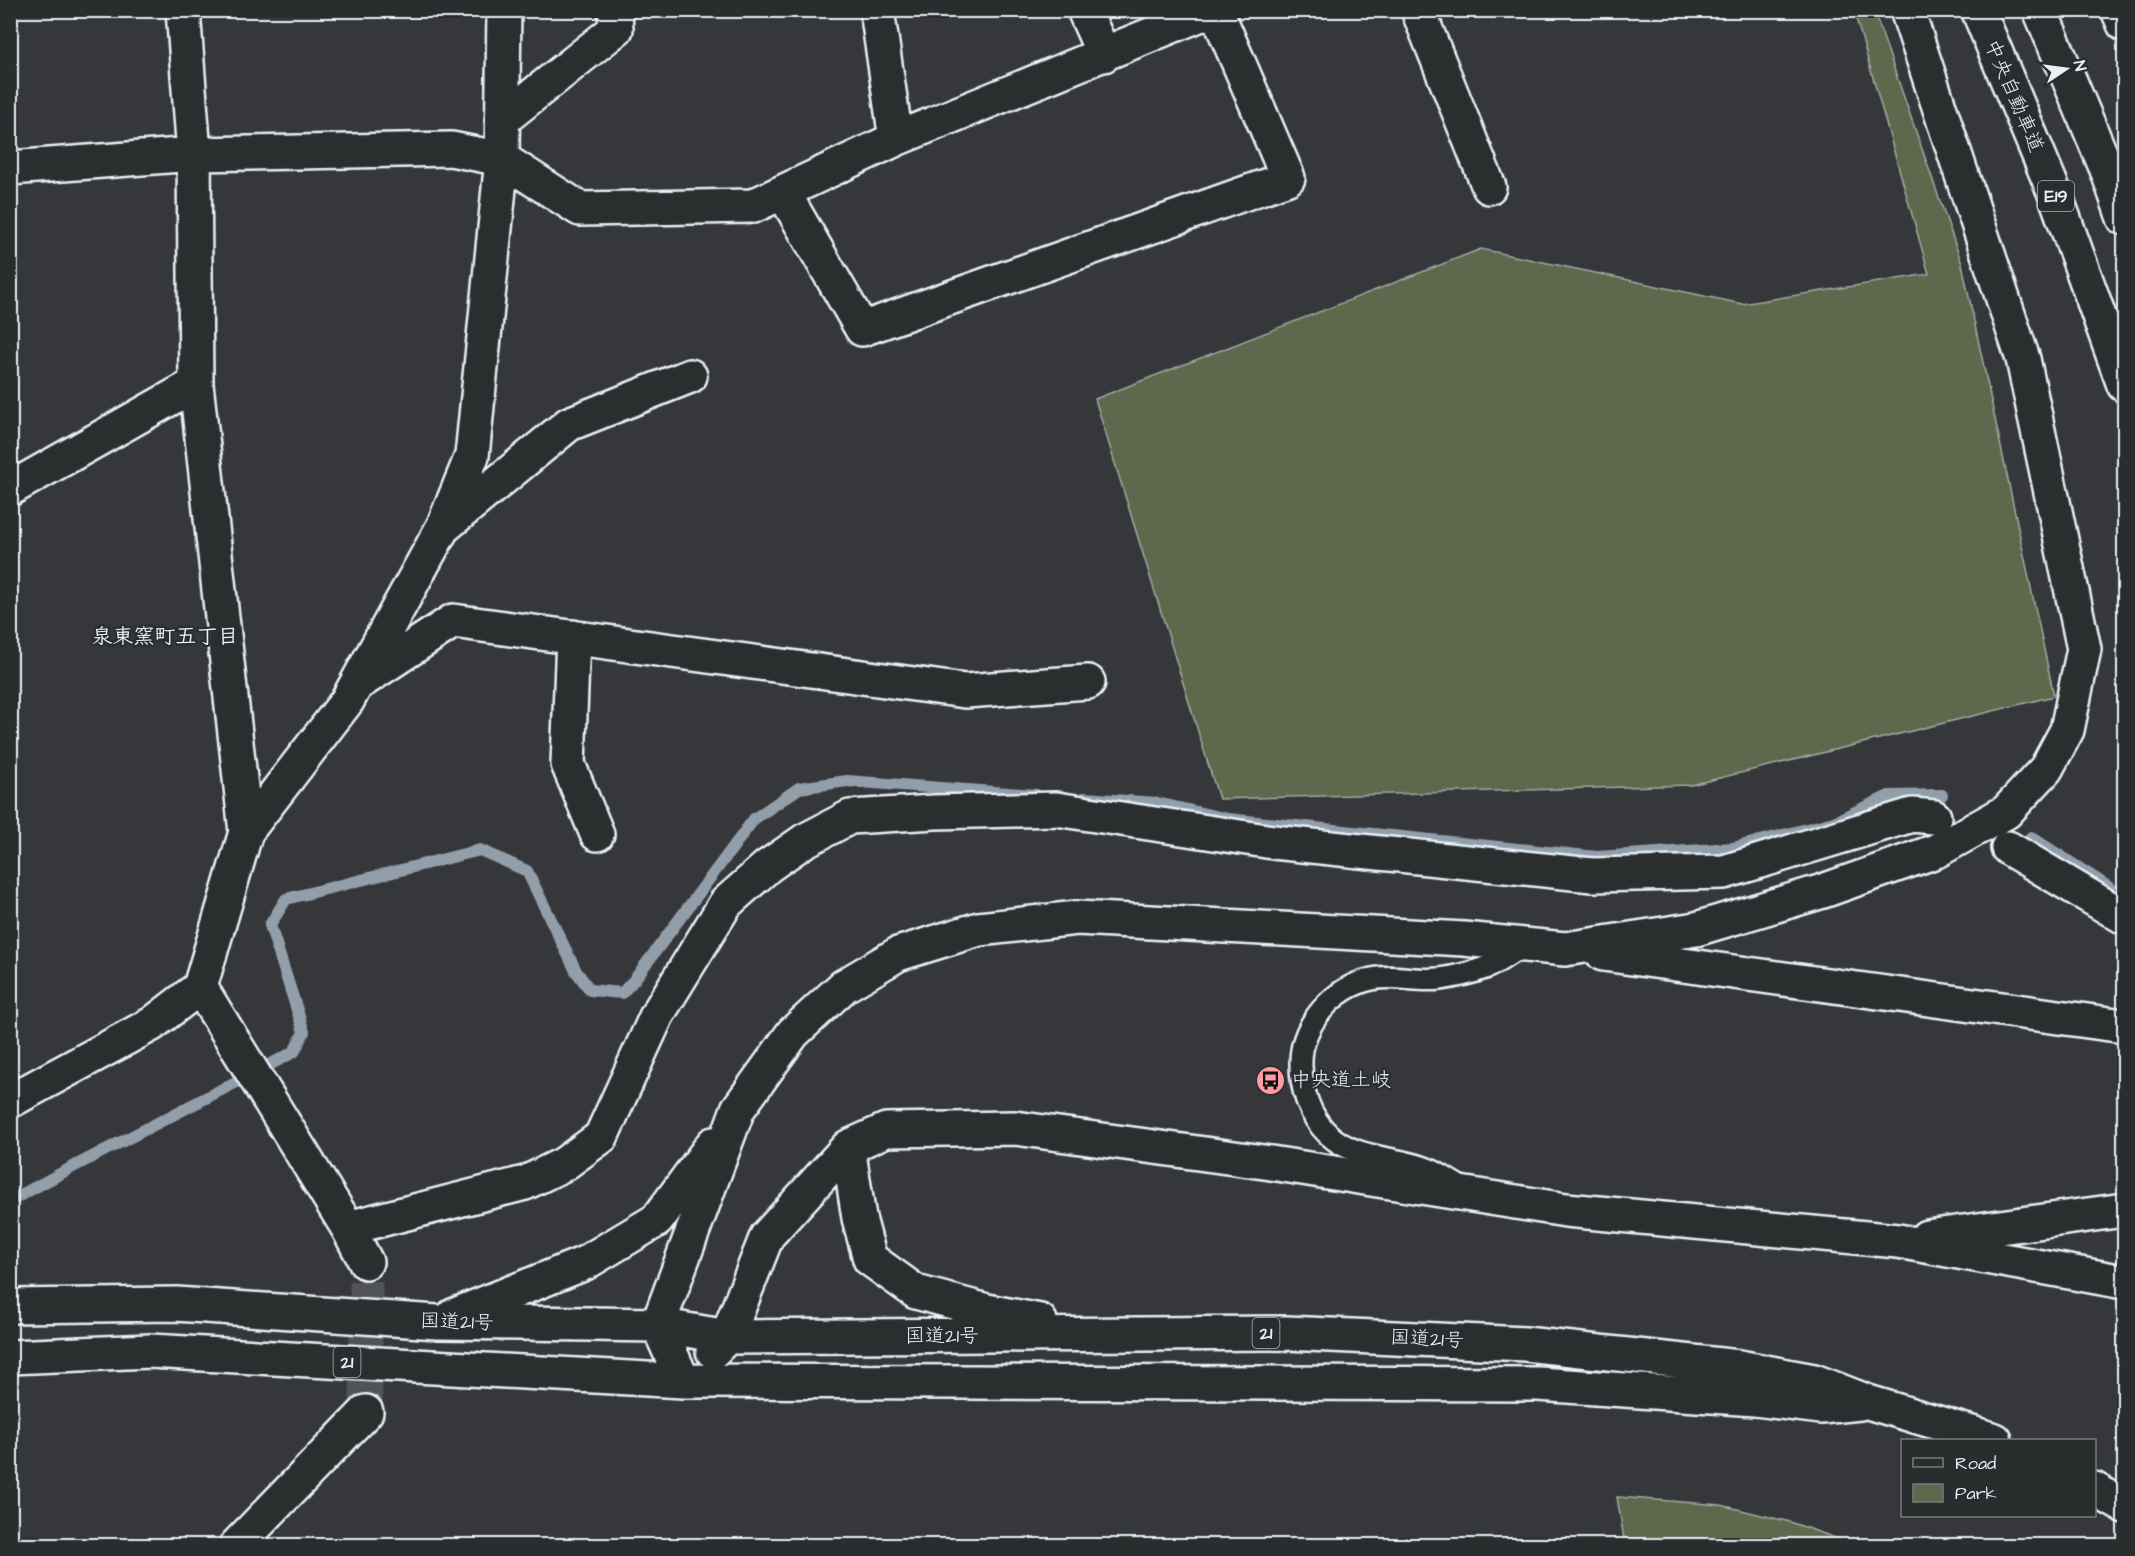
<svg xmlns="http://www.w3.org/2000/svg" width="2135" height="1556" viewBox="0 0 2135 1556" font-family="'Architects Daughter','Klee One',sans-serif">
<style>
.green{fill:#5e674d;stroke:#a3aca2;stroke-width:1.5}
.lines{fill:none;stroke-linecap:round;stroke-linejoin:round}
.stream{stroke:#929ea9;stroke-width:12}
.street-tunnel{stroke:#515357;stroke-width:33;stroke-dasharray:33 16;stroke-linecap:butt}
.lane-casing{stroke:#e8f1f8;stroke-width:26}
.street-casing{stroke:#e8f1f8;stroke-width:38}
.highway-casing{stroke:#e8f1f8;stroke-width:38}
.lane{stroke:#2a2d2e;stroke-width:21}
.street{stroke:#2a2d2e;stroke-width:33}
.highway{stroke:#2a2d2e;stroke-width:33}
.labels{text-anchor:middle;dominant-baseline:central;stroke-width:4.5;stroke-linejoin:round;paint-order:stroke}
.shield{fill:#2a2d2e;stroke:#afb6bb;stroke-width:1.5}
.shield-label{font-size:18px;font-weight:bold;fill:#e8f1f8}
.street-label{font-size:20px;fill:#e8f1f8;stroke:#2a2d2e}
.poi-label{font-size:20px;fill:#e8f1f8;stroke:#2a2d2e;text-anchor:start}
.neighbourhood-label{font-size:21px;font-weight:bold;fill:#e8f1f8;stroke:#2a2d2e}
</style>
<rect width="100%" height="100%" fill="#36373b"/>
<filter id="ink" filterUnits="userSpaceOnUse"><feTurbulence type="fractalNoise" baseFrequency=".0167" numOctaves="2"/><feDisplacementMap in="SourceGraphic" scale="12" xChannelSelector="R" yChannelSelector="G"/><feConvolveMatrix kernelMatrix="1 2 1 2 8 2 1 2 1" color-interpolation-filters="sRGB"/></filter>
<g filter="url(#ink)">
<path class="green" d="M1854,11H1874L1962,264L2054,696L1691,785L1219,799L1095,399L1481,249L1742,304L1929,274Z
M1617,1497L1721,1505L1790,1522L1855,1545H1625Z"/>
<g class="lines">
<path class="stream" d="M1084,798L1157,803L1228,819L1597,857L1733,848L1834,822L1889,796L1942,795
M2031,837L2124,897
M10,1201L69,1169L294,1052L304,1032L270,925L286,899L480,850L527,871L576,971L590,990L622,993L634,980L754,819L799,788L847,781L1036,795"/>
<path class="street-tunnel" d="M366,1412V1262"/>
<defs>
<path id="lane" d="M1458,1186C1449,1181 1440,1174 1430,1170C1397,1156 1357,1161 1328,1134C1309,1116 1301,1089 1301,1064C1300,1025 1334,987 1372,979C1394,974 1418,982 1440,979C1454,977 1472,973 1485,968C1498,963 1511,952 1524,945"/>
<path id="street" d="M877,10L896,139
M1084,10L1104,55
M1418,10L1489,187
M502,120L616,29L615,10
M10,168L194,154L451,149L502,159L580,209L753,206L896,139L1211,10
M783,192L862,329L1288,178L1216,10
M10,489L196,384
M446,525L569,424L690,376
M573,637L568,764L597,834
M360,682L453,621L965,691L1088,682
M246,832L347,701L443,527L472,456L502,159L504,10
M2008,848L2124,917
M200,987L348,1228L366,1262
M10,1101L152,1024L200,987L246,832L196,384L194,154L183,10
M348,1228L525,1183L564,1164L601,1137L657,1015L726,903L768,866L804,841L850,817L935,812L1056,809L1273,842L1592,875L1724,872L1912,815L1934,817
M236,1546L366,1412"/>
<path id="highway" d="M1978,10L2055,194L2124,385
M2040,10L2108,172L2124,218
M2118,10L2124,24
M1603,954L2124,1026
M848,1147L859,1218L870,1259L916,1292L987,1311L1040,1321
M1927,1237L2124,1210
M10,1306L176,1304L437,1322L658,1325L727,1337L1286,1333L1525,1344L1739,1367L1814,1381L1868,1402L1995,1440
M453,1316L585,1263L657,1220L713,1144
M713,1351L727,1337L767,1236L848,1147L886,1130L1015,1128L1271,1163L1566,1210L1898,1241L2124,1282
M10,1357L150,1351L683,1381L1538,1384L1755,1399L1821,1407L1860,1403
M683,1381L658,1325L738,1109L793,1033L844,986L898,954L979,929L1077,918L1464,939L1565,949L1696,929L1823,891L1936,851L2006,812L2046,769L2067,730L2084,649L2023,359L1907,10
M2094,1489L2124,1506"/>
</defs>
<use href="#lane" class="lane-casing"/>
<use href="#street" class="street-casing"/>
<use href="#highway" class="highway-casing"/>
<use href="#lane" class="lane"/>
<use href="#street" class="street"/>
<use href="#highway" class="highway"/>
</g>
</g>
<defs>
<symbol id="bus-disc" viewBox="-11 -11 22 22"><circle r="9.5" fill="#ff9aa2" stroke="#2a2d2e"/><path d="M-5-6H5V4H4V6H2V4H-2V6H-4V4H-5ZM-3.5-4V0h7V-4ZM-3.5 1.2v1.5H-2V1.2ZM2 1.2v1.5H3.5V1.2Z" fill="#111"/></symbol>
</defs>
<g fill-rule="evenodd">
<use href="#bus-disc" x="1254" y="1064" width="33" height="33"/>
</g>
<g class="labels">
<g class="shield">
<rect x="2038" y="181" width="36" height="30" rx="4.5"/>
<rect x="1252.5" y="1318" width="27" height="30" rx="4.5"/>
<rect x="333.5" y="1347" width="27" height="30" rx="4.5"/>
</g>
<g class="shield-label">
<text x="2056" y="196">E19</text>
<text x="1266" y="1333">21</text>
<text x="347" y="1362">21</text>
</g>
<g class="street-label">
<text transform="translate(2014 96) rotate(67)">中央自動車道</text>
<text transform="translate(457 1322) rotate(2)">国道21号</text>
<text x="942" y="1336">国道21号</text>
<text transform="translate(1427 1339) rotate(3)">国道21号</text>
</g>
<g class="poi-label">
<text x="1291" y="1080">中央道土岐</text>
</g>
<g class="neighbourhood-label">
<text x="165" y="636">泉東窯町五丁目</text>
</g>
</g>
<rect width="2135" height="1556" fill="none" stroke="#2a2d2e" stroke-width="36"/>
<rect x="18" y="18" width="2099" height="1520" fill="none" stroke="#e8f1f8" stroke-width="2" filter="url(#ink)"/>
<rect x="1901" y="1439" width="195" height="78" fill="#2a2d2e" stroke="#767b7f" stroke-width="1.5"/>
<rect x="1913" y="1458" width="30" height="9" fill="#2a2d2e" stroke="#767b7f" stroke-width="1.5"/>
<text x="1955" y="1469" font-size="18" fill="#e8f1f8">Road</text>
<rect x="1913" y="1484" width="30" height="18" fill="#5e674d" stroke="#767b7f" stroke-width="1.5"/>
<text x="1955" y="1499" font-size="18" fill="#e8f1f8">Park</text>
<g transform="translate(2066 69) rotate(77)" stroke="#2a2d2e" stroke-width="4.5" paint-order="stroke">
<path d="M0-4.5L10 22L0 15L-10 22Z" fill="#e8f1f8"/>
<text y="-9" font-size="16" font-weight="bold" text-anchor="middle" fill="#e8f1f8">N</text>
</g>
</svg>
